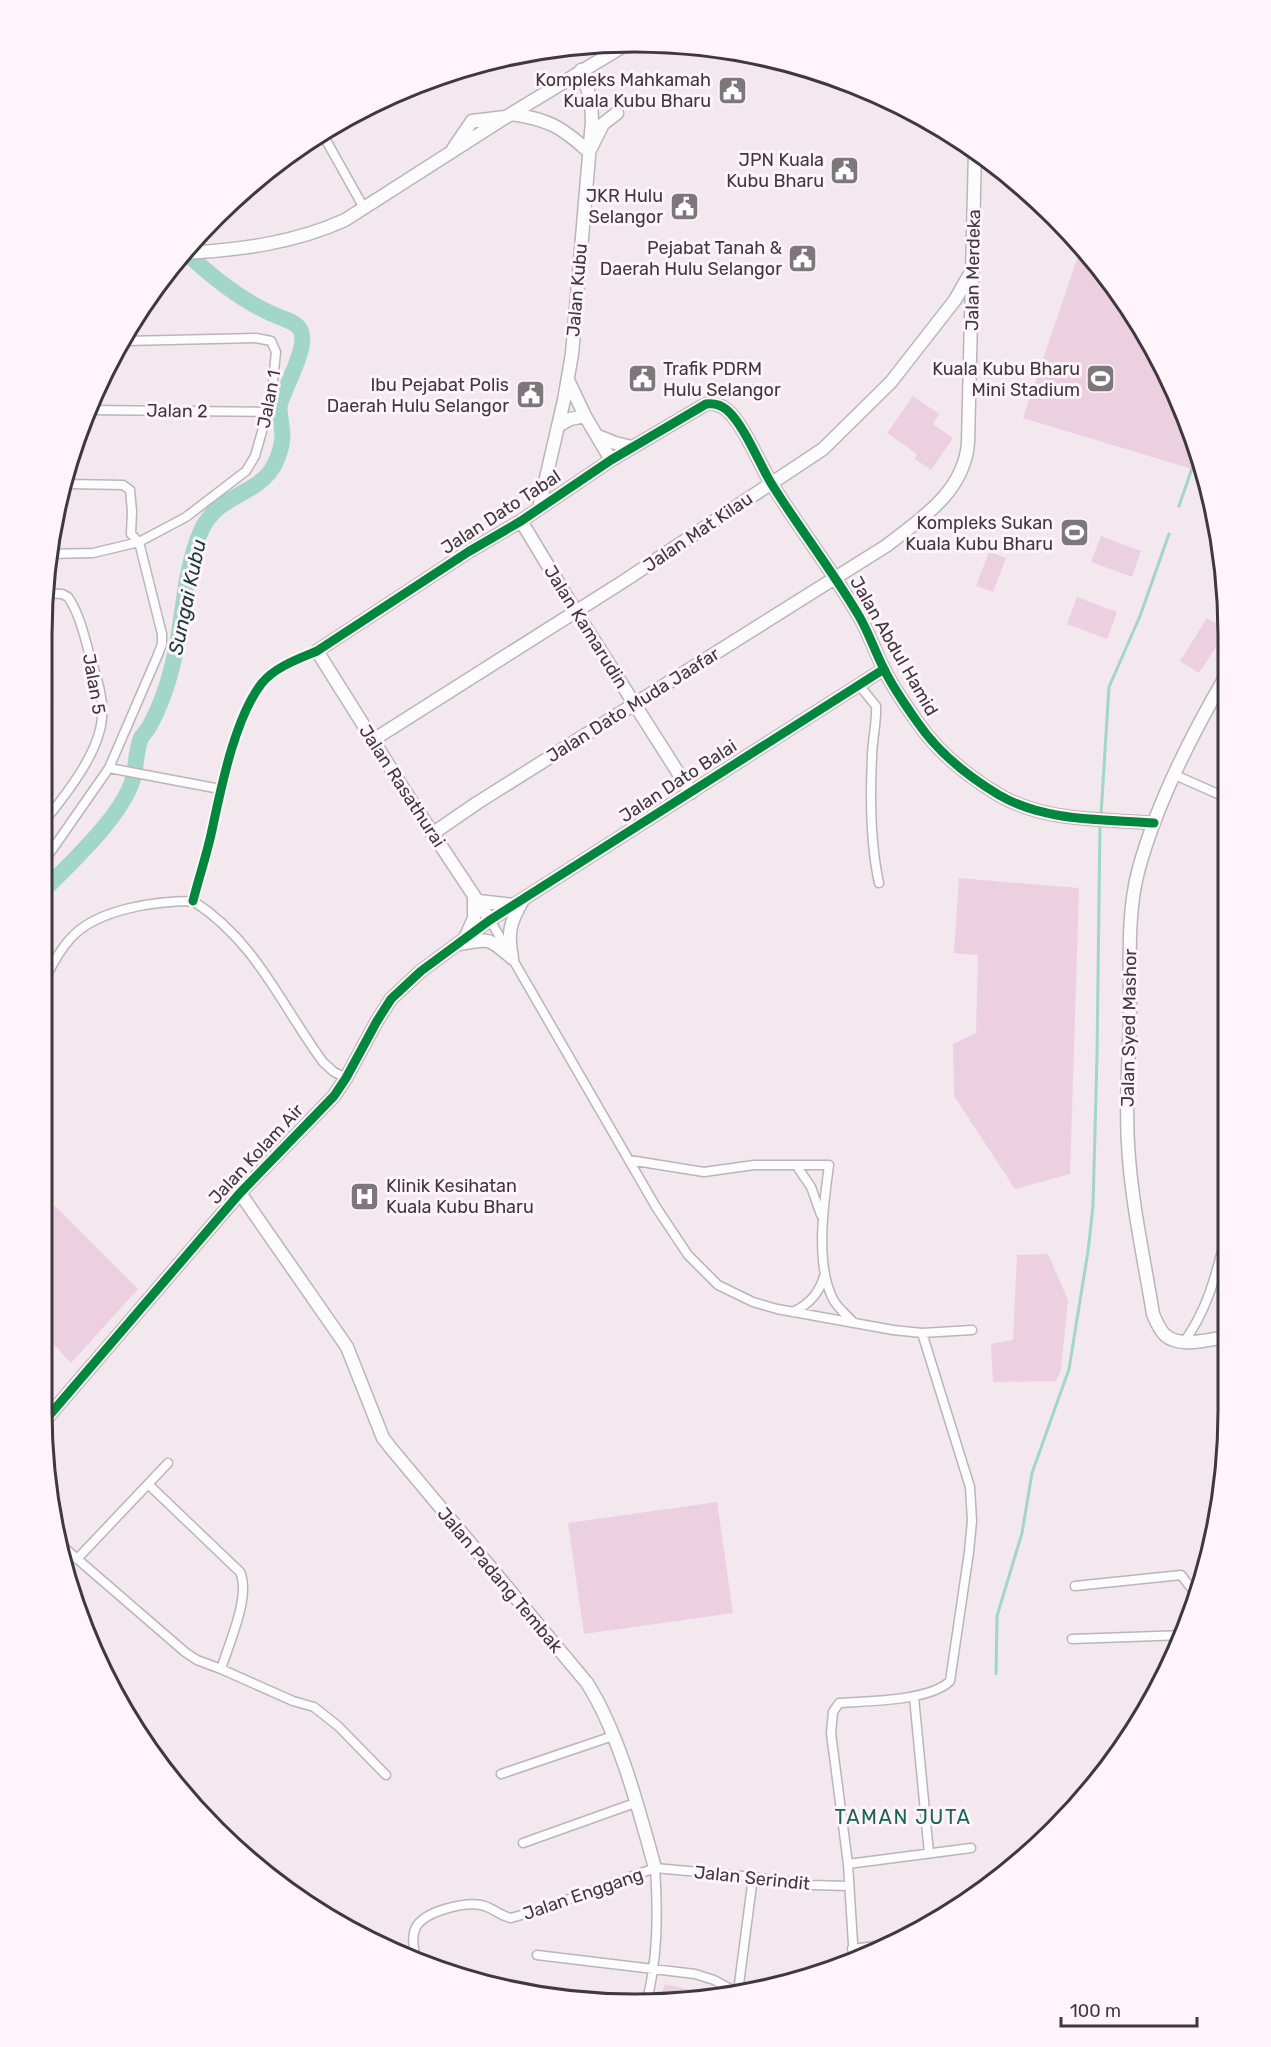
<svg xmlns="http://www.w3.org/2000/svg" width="1271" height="2047" viewBox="0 0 1271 2047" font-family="Rubik,sans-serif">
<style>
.grass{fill:url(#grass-tufts)}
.pitch{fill:#edd0df}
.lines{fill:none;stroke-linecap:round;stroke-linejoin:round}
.stream{stroke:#a2d6c6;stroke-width:3}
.river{stroke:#a2d6c6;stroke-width:16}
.street-casing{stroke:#bcb4b8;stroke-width:11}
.secondary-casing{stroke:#bcb4b8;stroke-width:15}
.street{stroke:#fdfcfc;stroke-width:8}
.secondary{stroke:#fdfcfc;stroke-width:12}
.cycleway-casing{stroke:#fff4f9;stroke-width:13}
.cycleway{stroke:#00873e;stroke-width:9}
.labels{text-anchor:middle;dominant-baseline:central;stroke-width:6;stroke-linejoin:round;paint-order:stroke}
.poi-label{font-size:18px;fill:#3f383c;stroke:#fff4f9;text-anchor:end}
.street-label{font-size:18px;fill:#3f383c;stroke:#fff4f9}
.water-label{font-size:20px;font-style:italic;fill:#183d32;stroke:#fff4f9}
.neighbourhood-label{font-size:20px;letter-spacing:1.5px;fill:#186552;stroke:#fff4f9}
.rim{fill:none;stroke:#3f383c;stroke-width:3}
</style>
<defs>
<pattern id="grass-tufts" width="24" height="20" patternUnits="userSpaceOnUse" patternTransform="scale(1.5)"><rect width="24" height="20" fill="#edd0df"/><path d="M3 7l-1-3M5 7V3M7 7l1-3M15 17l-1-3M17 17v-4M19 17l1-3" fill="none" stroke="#ccb3c0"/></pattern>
</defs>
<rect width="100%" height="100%" fill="#f2e8ed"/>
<path class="grass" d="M665,1984L716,1996L720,1998L658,2003Z"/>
<path class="pitch" d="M1082,244L1150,339L1205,473L1023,418Z
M913,396L939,414L933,424L953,438L931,470L915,459L917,454L887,433Z
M1101,536L1141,551L1132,577L1091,562Z
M989,552L1006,558L993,592L976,586Z
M1077,597L1117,612L1107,639L1067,624Z
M1207,618L1227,630L1199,673L1180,661Z
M959,878L1079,888L1070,1174L1015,1189L954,1096L953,1044L976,1033L978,955L954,953Z
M47,1198L138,1289L71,1363L47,1337Z
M1048,1254L1068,1300L1061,1370L1056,1381L993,1382L991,1344L1013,1340L1017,1255Z
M717,1502L733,1613L584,1634L568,1523Z"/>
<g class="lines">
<path class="stream" d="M1179,506L1197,454
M1101,815L1109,687L1140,616L1169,534
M996,1674L997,1616L1022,1533L1032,1473L1069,1369L1088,1251L1093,1206L1097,1056L1100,822"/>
<path class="river" d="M47,887C74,860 120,817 132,782C137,768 135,752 141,738C143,734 147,731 149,727C160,708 168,684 173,663C184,620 183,572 201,531C217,496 249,497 269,473C277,463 284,443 282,431C282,421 278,414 280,404C285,386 308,348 301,331C297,321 280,318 270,313C242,300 216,280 193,259"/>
<defs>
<path id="street" d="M322,133L364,208
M87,410L268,412
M48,554L93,553L139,542L186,517L246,471L255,456L271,400L276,352L271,341L256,338L126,341
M47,593L62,594L68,597C79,613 84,634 89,653C95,673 104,696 102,717C100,751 68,792 47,818
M859,685L876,706C877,723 872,740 872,757C870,798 870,842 879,883
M109,768L220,789
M1175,775L1227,798
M47,857L109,768L157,657L162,644V634L139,542L131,534L132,511L130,490L123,485L70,484L67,482
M193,901C199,877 207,854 212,830C221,788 235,717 262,683C275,667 298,659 317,651
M490,920L656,1207L688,1255L718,1285L753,1302L777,1309L893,1330L922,1333L972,1330
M47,975C53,963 60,950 70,939C96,909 155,901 193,901C256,941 281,1005 323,1062L334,1072L346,1078
M629,1160L704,1172L754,1165H829C824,1203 815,1261 832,1297C836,1307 846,1314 853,1322
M796,1165L811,1187L821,1215
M793,1312C811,1303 819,1293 825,1274
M1184,1342C1207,1310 1215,1278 1225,1240
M148,1484L240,1572C251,1596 229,1643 221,1669
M60,1544L185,1652L197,1660L221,1669L293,1701L314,1707L338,1726L386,1775
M77,1559L168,1463
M1075,1586L1181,1575L1192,1589L1195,1596
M1072,1639L1185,1635
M914,1697L929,1853
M501,1774L613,1736
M523,1843L635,1803
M848,1864L971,1848
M852,1949L884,1945
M537,1955L695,1974L714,1980L740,1994
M416,1960C414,1949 411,1937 416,1927C425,1911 464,1902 481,1905C492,1907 500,1916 511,1918L542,1909L655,1868L753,1877L811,1885L849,1886
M854,1960L848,1864L831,1733L833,1712L839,1703C868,1701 930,1701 950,1681L969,1552L972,1521L970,1487L922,1333
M738,1992L753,1877
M646,2004C658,1960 658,1914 655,1868"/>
<path id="secondary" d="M511,114C548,119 562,127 589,152L603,124L617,113
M453,149L472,121L505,117
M185,253C239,250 295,243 345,220L506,117L625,45
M568,380L585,416L611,460
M558,426L570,419L585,416
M598,436L615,443L632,447
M539,508L564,400L572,354L592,121L591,100L581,70
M521,521L576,612L691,793
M373,740L624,581L823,449L891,382L955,300L971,272
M432,834L477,803L886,546C921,519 964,492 968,443L975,151
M478,901L514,905
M490,920L408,796L317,651L468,552L521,521L611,460L706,404C714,403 720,404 727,410C744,425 759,463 771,483C799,528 832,570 859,616C869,633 875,652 884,669C893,688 906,706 918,723C938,752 969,777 999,795C1045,822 1103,819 1154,823
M466,936L474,918V896
M460,944C490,938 489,938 512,958
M512,958C507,933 510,922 523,900
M240,1193L347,1347L383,1438L390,1447L587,1683C619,1733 639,1810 655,1868
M1225,1337C1207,1340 1179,1348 1165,1335C1159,1329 1156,1321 1153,1314C1144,1258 1131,1201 1128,1144C1125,1097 1130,1050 1130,1003C1130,959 1127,911 1139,868C1157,803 1193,732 1227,674
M47,1418L240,1193L334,1096L346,1078L377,1021L391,999L421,971L490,920L884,669"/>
</defs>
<use href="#street" class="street-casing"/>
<use href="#secondary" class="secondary-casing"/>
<use href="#street" class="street"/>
<use href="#secondary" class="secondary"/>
<defs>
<path id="cycleway" d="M193,901C199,877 207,854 212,830C221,788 235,717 262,683C275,667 298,659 317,651L468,552L521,521L611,460L706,404C714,403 720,404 727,410C744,425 759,463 771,483C799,528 832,570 859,616C869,633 875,652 884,669C893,688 906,706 918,723C938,752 969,777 999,795C1045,822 1103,819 1154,823
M47,1418L240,1193L334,1096L346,1078L377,1021L391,999L421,971L490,920L884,669"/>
</defs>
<use href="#cycleway" class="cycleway-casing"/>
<use href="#cycleway" class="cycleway"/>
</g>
<defs>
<symbol id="civic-square" viewBox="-11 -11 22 22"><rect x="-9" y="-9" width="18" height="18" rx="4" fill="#7e767a" stroke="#fff4f9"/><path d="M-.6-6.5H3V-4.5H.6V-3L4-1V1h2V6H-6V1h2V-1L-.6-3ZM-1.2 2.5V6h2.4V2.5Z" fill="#fff"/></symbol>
<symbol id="stadium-square" viewBox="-11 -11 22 22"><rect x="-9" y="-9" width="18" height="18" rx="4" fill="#7e767a" stroke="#fff4f9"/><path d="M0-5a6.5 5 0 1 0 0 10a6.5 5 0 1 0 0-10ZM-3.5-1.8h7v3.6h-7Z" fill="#fff"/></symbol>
<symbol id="hospital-square" viewBox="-11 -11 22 22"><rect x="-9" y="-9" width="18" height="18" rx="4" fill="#7e767a" stroke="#fff4f9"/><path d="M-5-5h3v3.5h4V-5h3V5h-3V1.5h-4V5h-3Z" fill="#fff"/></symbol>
</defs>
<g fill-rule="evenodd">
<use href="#civic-square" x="716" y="74" width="33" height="33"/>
<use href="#civic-square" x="828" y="154" width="33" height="33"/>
<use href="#civic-square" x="668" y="190" width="33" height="33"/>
<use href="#civic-square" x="786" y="242" width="33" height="33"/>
<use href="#civic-square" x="626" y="362" width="33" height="33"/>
<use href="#stadium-square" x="1084" y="362" width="33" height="33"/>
<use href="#civic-square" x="514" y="378" width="33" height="33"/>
<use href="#stadium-square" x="1058" y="516" width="33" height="33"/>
<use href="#hospital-square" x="348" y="1180" width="33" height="33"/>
</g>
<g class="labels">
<g class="poi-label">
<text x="711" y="80">Kompleks Mahkamah<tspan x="711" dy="21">Kuala Kubu Bharu</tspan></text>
<text x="824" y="160">JPN Kuala<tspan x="824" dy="21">Kubu Bharu</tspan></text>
<text x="663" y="196">JKR Hulu<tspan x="663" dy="21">Selangor</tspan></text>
<text x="782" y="248">Pejabat Tanah &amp;<tspan x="782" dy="21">Daerah Hulu Selangor</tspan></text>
<text x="663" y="369" text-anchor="start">Trafik PDRM<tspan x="663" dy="21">Hulu Selangor</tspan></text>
<text x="1080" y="369">Kuala Kubu Bharu<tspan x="1080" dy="21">Mini Stadium</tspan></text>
<text x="509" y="385">Ibu Pejabat Polis<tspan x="509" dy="21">Daerah Hulu Selangor</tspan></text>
<text x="1053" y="523">Kompleks Sukan<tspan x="1053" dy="21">Kuala Kubu Bharu</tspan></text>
<text x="386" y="1186" text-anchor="start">Klinik Kesihatan<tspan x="386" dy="21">Kuala Kubu Bharu</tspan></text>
</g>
<g class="street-label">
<text transform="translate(973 270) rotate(-89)">Jalan Merdeka</text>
<text transform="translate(577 290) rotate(-85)">Jalan Kubu</text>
<text transform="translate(269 399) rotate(-79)">Jalan 1</text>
<text transform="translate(177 411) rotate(1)">Jalan 2</text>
<text transform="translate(501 512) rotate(-33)">Jalan Dato Tabal</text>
<text transform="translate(698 532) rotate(-34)">Jalan Mat Kilau</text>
<text transform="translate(586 627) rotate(58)">Jalan Kamarudin</text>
<text transform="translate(894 646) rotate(60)">Jalan Abdul Hamid</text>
<text transform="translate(94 684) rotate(80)">Jalan 5</text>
<text transform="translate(633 705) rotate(-32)">Jalan Dato Muda Jaafar</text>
<text transform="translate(678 781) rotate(-33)">Jalan Dato Balai</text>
<text transform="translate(402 786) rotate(57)">Jalan Rasathurai</text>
<text transform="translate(1129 1028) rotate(-89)">Jalan Syed Mashor</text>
<text transform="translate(256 1154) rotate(-47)">Jalan Kolam Air</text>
<text transform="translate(500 1580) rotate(50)">Jalan Padang Tembak</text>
<text transform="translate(752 1878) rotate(6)">Jalan Serindit</text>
<text transform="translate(583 1894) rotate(-19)">Jalan Enggang</text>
</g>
<g class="water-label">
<text transform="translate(187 597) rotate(-78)">Sungai Kubu</text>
</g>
<g class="neighbourhood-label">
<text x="903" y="1817">TAMAN JUTA</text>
</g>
</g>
<path d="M0 0H1271V2047H0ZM635 52H635A583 583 0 0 1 1218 635V1411A583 583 0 0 1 635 1994H635A583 583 0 0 1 52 1411V635A583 583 0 0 1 635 52Z" fill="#fff4f9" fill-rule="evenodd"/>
<path class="rim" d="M635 52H635A583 583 0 0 1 1218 635V1411A583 583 0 0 1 635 1994H635A583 583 0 0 1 52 1411V635A583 583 0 0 1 635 52Z"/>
<path d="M1061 2017v9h136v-9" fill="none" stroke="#3f383c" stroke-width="3"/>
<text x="1070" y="2017" font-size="18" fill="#3f383c" stroke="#fff4f9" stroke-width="4.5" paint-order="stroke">100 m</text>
</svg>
